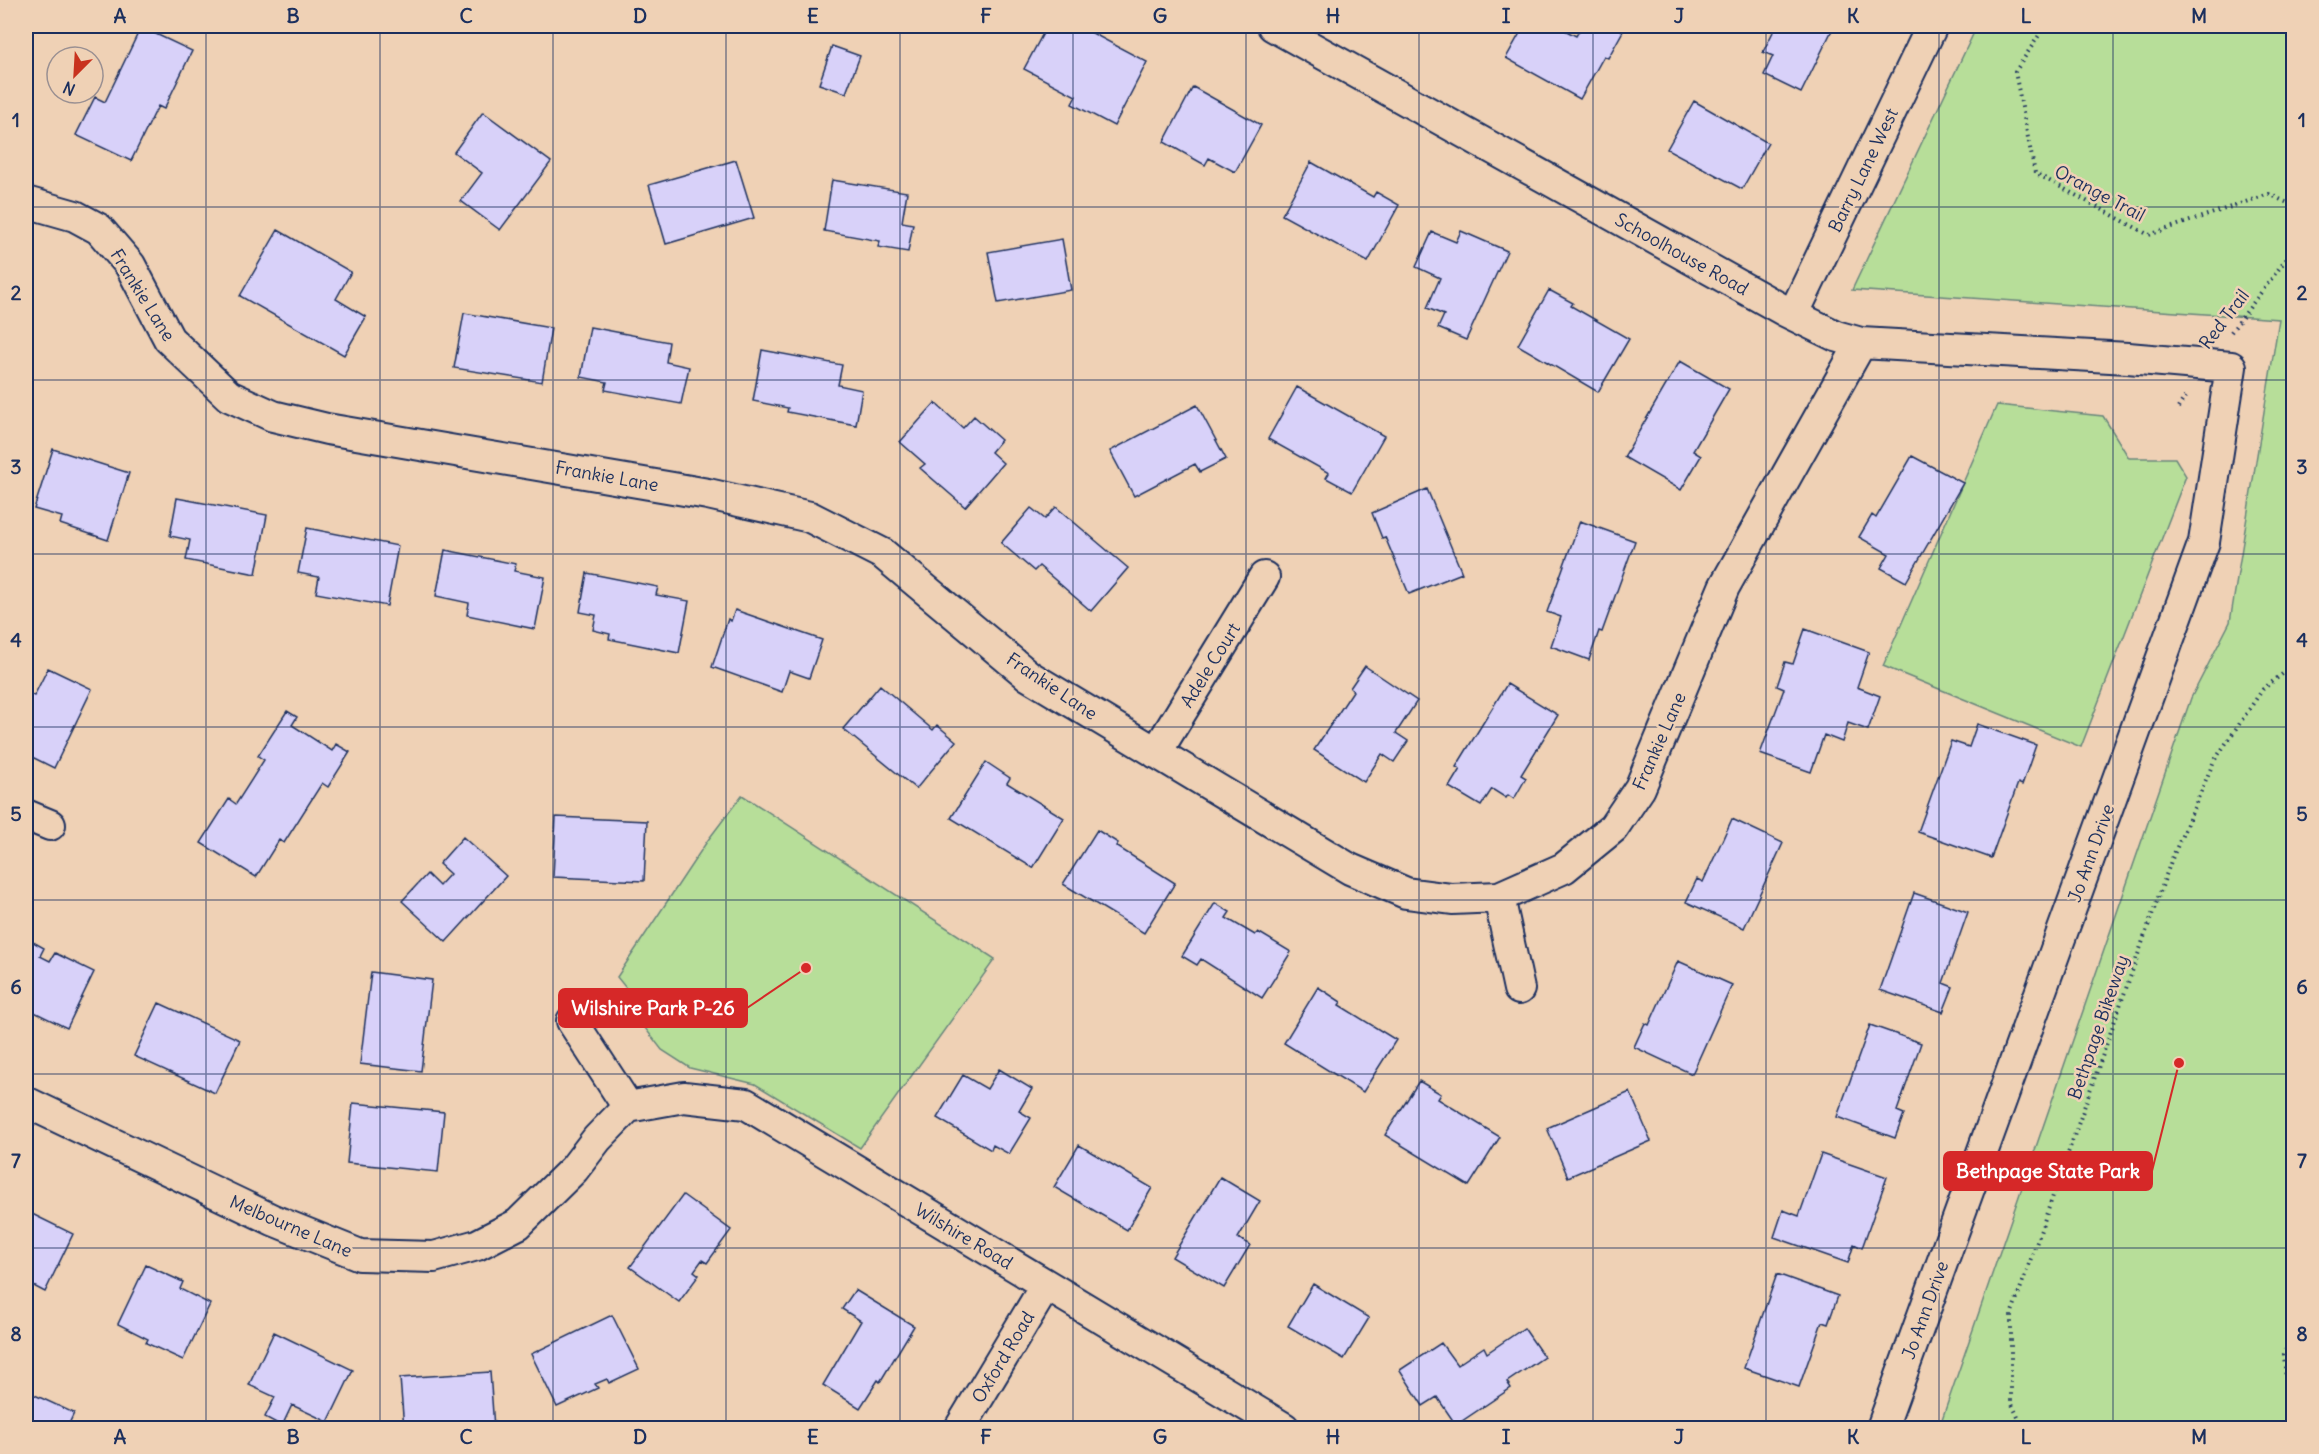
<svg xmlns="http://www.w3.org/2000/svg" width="2319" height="1454" viewBox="0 0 2319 1454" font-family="Delius,sans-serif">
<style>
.green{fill:#b7de99;stroke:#69867c;stroke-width:1.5}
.building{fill:#d8d1f9;stroke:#1b2f5e;stroke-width:1.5}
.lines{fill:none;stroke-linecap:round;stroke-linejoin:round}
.minor-casing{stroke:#1b2f5e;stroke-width:34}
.path{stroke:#1b2f5e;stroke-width:4;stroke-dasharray:1.5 4.5;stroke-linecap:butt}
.minor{stroke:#efd1b5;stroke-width:30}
.grid{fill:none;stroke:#1b2f5e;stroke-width:1.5;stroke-opacity:0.55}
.labels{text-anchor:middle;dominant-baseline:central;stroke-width:5;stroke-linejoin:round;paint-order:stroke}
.street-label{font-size:18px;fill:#1b2f5e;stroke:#efd1b5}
.leader{fill:none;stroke:#d62828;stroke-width:2}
.callout-dot{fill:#d62828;stroke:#efd1b5;stroke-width:2}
.callout{fill:#d62828;stroke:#d62828;stroke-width:2}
.callout-label{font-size:20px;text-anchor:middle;font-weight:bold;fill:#fff}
.neatline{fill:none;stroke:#1b2f5e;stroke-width:2}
.grid-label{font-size:20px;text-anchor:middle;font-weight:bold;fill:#1b2f5e}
</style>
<rect width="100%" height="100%" fill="#efd1b5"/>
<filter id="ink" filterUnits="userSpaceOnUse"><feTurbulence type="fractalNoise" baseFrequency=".0167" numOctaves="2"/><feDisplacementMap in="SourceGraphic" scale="12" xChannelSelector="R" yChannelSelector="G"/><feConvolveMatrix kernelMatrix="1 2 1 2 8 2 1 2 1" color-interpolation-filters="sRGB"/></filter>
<g filter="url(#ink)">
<path class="green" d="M1977,26H2293V1428H1939L2191,698L2230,622L2279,319L1852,290Z
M1997,405L2103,416L2129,458H2175L2186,476L2081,747L1883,666Z
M742,795L995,959L860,1148L755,1084L690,1068L662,1050L645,1028L638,1003L617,977L708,840Z"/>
<path class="building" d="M927,26H943L941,30Z
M1047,26H1079L1147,62L1114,126L1072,104L1076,96L1024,69Z
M1524,26H1557L1576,36L1582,26H1614L1623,31L1608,58L1604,56L1580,99L1506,58Z
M1776,26H1834L1801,93L1764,75L1773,56L1763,52Z
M141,27L192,51L164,109L158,106L131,161L76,135L95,97L105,102Z
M832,46L860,56L846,93L819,84Z
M1193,87L1261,125L1235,172L1209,158L1205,165L1164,142Z
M1694,101L1768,143L1742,189L1667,149Z
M483,112L551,162L500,230L461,201L482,173L454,152Z
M736,160L754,218L666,244L649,185Z
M1311,162L1373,197L1376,192L1399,205L1368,262L1282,215Z
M832,180L907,192L902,222L913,224L908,252L878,247L880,241L824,231Z
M278,230L351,272L336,299L366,317L344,355L240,296Z
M1461,231L1507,251L1466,340L1438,328L1444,315L1427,308L1440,278L1416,267L1432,232L1456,242Z
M1062,239L1071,290L998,303L988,252Z
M1549,290L1573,303L1571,306L1629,339L1598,392L1518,345Z
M464,313L551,328L542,382L454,368Z
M590,327L669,342L666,362L689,367L681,404L605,390L607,382L581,377Z
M762,350L842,365L838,385L862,390L856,425L787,412L788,408L753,401Z
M1680,361L1729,389L1693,451L1701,456L1681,490L1624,457Z
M1297,387L1384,436L1352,492L1326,478L1329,473L1268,439Z
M935,403L963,428L974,416L1001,440L991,452L1003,463L965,507L920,468L925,464L900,442Z
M1197,405L1226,459L1200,472L1195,464L1134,496L1110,451Z
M53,449L129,473L108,540L60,524L62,517L34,509Z
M1912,456L1963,483L1906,582L1881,568L1889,554L1859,537L1872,515L1876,518Z
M1427,489L1462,573L1409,594L1385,537L1382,538L1372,513Z
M177,498L267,515L256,574L186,560L190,540L170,536Z
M1056,507L1128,568L1091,611L1039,566L1034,571L1001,543L1031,508L1045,519Z
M1580,521L1635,541L1602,632L1599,631L1589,660L1551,646L1561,617L1547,612Z
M307,528L398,546L387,606L316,593L319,577L298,573Z
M445,550L516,564L514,571L545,577L535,629L467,615L469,603L436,596Z
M587,573L658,587L656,595L689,601L679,653L609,639L610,634L593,630L596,615L580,612Z
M735,610L822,640L809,678L789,671L782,692L712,667L728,619L731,621Z
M1805,629L1869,652L1857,687L1880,696L1868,730L1848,723L1842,742L1824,735L1811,772L1760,754L1784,689L1777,686L1785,662L1793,664Z
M1365,666L1417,701L1396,733L1408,741L1394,762L1382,754L1364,782L1314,750L1353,691L1350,688Z
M48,668L92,689L54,768L26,754V692L34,696Z
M1507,684L1558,715L1521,775L1526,778L1514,799L1508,795L1506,798L1492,789L1481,806L1449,787L1460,769L1456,767Z
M880,685L933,730L937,725L956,741L916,789L843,729Z
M287,711L297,717L292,725L332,751L336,744L350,752L328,787L322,783L284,843L279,840L256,877L201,843L229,799L236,804L264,760L258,756Z
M1977,724L2036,745L2022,785L2018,783L1991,858L1918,832L1951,741L1969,747Z
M986,762L1010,778L1007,783L1064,818L1033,868L951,818Z
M556,817L647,821L644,881L553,877Z
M1732,819L1783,843L1744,928L1686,902L1697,879L1703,882Z
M1097,830L1118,843L1116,846L1175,883L1144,933L1063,884Z
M463,837L506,876L446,942L402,901L427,874L439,886L450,874L439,864Z
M1914,893L1968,912L1943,983L1953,987L1943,1012L1880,990Z
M1215,903L1230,912L1226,918L1255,935L1258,932L1291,952L1262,998L1201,959L1197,965L1182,956Z
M26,938L44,948L40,956L50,961L55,953L94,972L67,1028L26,1008Z
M1678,961L1732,985L1692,1074L1634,1047L1645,1023L1649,1025Z
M371,972L432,980L421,1071L360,1064Z
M1318,987L1341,1002L1339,1005L1396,1040L1363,1092L1284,1043Z
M159,1003L240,1040L215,1093L134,1056Z
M1870,1025L1921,1043L1897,1111L1904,1114L1895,1138L1837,1117Z
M999,1069L1032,1089L1019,1111L1031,1118L1009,1154L993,1145L991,1150L937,1118L963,1075L987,1089Z
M1419,1081L1441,1094L1438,1099L1500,1137L1469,1186L1385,1135Z
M1630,1092L1651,1141L1568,1177L1547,1128Z
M353,1103L444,1112L438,1172L347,1163Z
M1079,1145L1152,1188L1127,1230L1054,1187Z
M1821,1154L1887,1177L1862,1248L1854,1244L1848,1263L1774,1237L1783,1210L1799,1216Z
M1220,1177L1260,1201L1238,1238L1250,1245L1224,1288L1172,1257Z
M683,1195L731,1230L707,1263L702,1260L694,1271L699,1275L679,1302L630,1267Z
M26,1211L73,1234L45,1292L26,1282Z
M146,1265L183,1282L180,1289L210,1304L183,1360L146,1343L148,1339L118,1324Z
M1777,1274L1838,1296L1828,1324L1822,1322L1799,1387L1744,1368Z
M1313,1284L1369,1318L1344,1359L1288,1326Z
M855,1290L914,1326L880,1382L878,1380L860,1408L823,1385L861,1321L842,1309Z
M612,1315L639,1369L609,1383L607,1379L595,1384L598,1388L557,1407L531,1354Z
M1524,1328L1544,1357L1507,1382L1511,1388L1456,1425L1437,1397L1423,1406L1400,1370L1441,1343L1457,1365L1484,1347L1487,1353Z
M274,1332L353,1370L328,1422L292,1405L282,1426L265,1417L275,1397L249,1385Z
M490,1372L494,1428H404L400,1378Z
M26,1391L74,1413L67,1428H26Z
M1074,1423L1084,1428H1071Z"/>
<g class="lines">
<defs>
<path id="minor" d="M1273,26L1785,311L1836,336L1861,343L2128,358L2231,367L2204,542L1882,1428
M26,202L75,216L99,229L130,265L169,339L229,396L273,416L327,429L708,494L810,517L883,554L1029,676L1350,869L1406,893L1452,899L1499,897L1564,868L1613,828L1640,788L1724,587L1861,343
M1793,315L1932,26
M1156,753L1264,577
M26,815L50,825
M1499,897L1519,989
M572,1021L628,1107
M26,1102L273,1220L360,1255L434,1257L477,1245L518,1224L574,1169L597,1139L628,1107
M628,1107L684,1097L746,1104L1284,1428
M960,1428L1046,1285"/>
</defs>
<use href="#minor" class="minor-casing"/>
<path class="path" d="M2045,26L2015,72L2035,173L2149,235L2269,194L2294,206
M2231,332L2294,249
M2178,408L2185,397
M2023,1428L2011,1402V1315L2171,861L2214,761L2263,689L2294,665
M2290,1428L2284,1355L2294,1327"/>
<use href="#minor" class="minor"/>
</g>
</g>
<path class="grid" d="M206,26V1428M380,26V1428M553,26V1428M726,26V1428M900,26V1428M1073,26V1428M1246,26V1428M1419,26V1428M1593,26V1428M1766,26V1428M1939,26V1428M2113,26V1428M26,207H2294M26,380H2294M26,554H2294M26,727H2294M26,900H2294M26,1074H2294M26,1248H2294"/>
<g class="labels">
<g class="street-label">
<text transform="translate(1863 170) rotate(-64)">Barry Lane West</text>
<text transform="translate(2100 193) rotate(28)">Orange Trail</text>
<text transform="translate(1682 254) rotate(29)">Schoolhouse Road</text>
<text transform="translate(143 295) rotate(58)">Frankie Lane</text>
<text transform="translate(2224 319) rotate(-53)">Red Trail</text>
<text transform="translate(607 476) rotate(10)">Frankie Lane</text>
<text transform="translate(1210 665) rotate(-58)">Adele Court</text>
<text transform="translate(1052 686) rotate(34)">Frankie Lane</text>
<text transform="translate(1659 741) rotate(-66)">Frankie Lane</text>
<text transform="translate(2091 853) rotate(-70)">Jo Ann Drive</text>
<text transform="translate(2098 1027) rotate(-71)">Bethpage Bikeway</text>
<text transform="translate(291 1226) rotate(23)">Melbourne Lane</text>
<text transform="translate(964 1236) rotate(31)">Wilshire Road</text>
<text transform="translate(1925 1310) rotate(-70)">Jo Ann Drive</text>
<text transform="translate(1003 1357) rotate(-59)">Oxford Road</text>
</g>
</g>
<path class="leader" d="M806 968L747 1008M2179 1063L2152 1171"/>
<g class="callout-dot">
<circle cx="806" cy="968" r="6"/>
<circle cx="2179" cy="1063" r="6"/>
</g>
<g class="callout">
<rect x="559" y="989" width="188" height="38" rx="6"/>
<rect x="1944" y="1152" width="208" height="38" rx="6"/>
</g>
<g class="callout-label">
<text x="653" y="1015">Wilshire Park P-26</text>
<text x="2048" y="1178">Bethpage State Park</text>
</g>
<rect width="2319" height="1454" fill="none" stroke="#efd1b5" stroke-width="66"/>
<g transform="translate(75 75) rotate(204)"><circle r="28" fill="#efd1b5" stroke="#9a9092" stroke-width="1.5"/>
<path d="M0-4.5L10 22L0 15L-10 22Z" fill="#c8321e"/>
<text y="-9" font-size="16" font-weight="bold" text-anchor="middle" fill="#1b2f5e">N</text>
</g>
<rect x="33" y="33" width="2253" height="1388" class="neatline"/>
<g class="grid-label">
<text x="120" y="23">A</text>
<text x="293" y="23">B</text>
<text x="466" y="23">C</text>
<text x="640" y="23">D</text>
<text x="813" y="23">E</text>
<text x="986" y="23">F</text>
<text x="1160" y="23">G</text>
<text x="1333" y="23">H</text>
<text x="1506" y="23">I</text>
<text x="1679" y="23">J</text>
<text x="1853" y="23">K</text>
<text x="2026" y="23">L</text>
<text x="2199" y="23">M</text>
<text x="16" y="127">1</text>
<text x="2302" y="127">1</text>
<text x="16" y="300">2</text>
<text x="2302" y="300">2</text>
<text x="16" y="474">3</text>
<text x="2302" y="474">3</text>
<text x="16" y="647">4</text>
<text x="2302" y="647">4</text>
<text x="16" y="821">5</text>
<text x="2302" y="821">5</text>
<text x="16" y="994">6</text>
<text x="2302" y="994">6</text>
<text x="16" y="1168">7</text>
<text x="2302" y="1168">7</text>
<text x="16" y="1341">8</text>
<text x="2302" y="1341">8</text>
<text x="120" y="1444">A</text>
<text x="293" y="1444">B</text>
<text x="466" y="1444">C</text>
<text x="640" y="1444">D</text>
<text x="813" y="1444">E</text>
<text x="986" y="1444">F</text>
<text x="1160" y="1444">G</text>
<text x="1333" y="1444">H</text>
<text x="1506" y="1444">I</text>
<text x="1679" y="1444">J</text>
<text x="1853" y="1444">K</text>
<text x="2026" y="1444">L</text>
<text x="2199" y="1444">M</text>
</g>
</svg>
